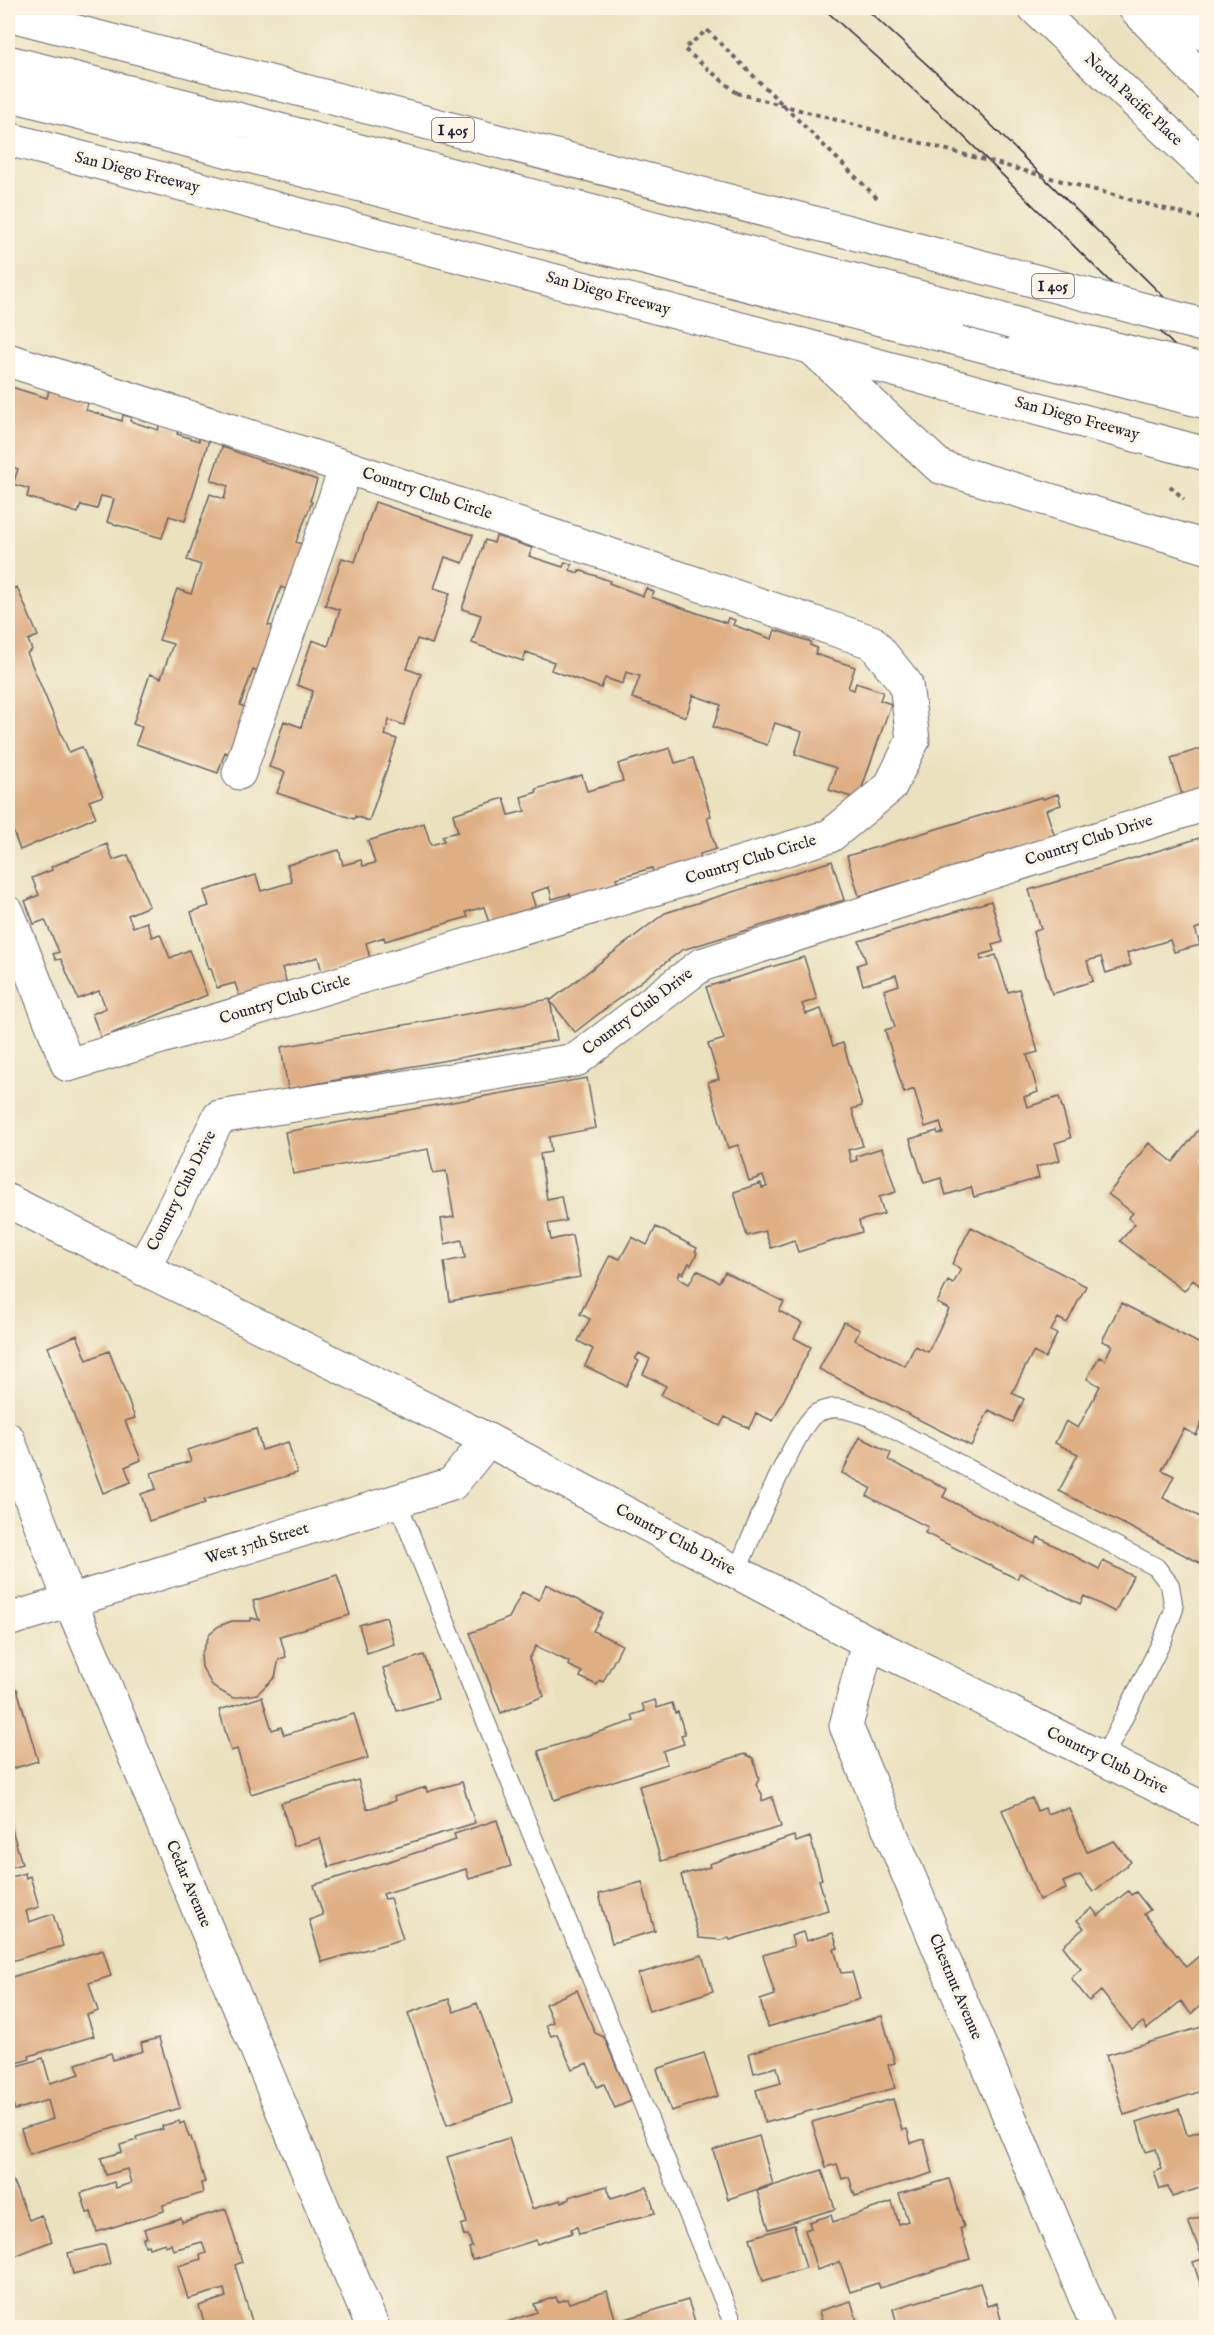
<svg xmlns="http://www.w3.org/2000/svg" width="1214" height="2335" viewBox="0 0 1214 2335" font-family="'IM FELL English',serif">
<style>
.building{fill:#dfaf84}
.lines{fill:none;stroke-linecap:round;stroke-linejoin:round}
.service-casing{stroke:#686569;stroke-width:20}
.minor-casing{stroke:#686569;stroke-width:35}
.secondary-casing{stroke:#686569;stroke-width:35}
.motorway-casing{stroke:#686569;stroke-width:35}
.path{stroke:#686569;stroke-width:4;stroke-dasharray:4.5 4.5;stroke-linecap:butt}
.service{stroke:#fff;stroke-width:18}
.minor{stroke:#fff;stroke-width:33}
.secondary{stroke:#fff;stroke-width:33}
.motorway{stroke:#fff;stroke-width:33}
.tram{stroke:#22223b;stroke-width:1.5}
.motorway-bridge-casing{stroke:#686569;stroke-width:35;stroke-linecap:butt}
.path-bridge{stroke:#686569;stroke-width:4;stroke-dasharray:4.5 4.5;stroke-linecap:butt}
.motorway-bridge{stroke:#fff;stroke-width:33}
.labels{text-anchor:middle;dominant-baseline:central;stroke-width:6;stroke-linejoin:round;paint-order:stroke}
.shield{fill:#fcf5e5;stroke:#63616e;stroke-width:1.5}
.shield-label{font-size:15px;font-weight:bold;fill:#22223b}
.street-label{font-size:16px;fill:#22223b;stroke:#fcf5e5}
</style>
<rect width="100%" height="100%" fill="#fcf5e5"/>
<filter id="ink" filterUnits="userSpaceOnUse"><feTurbulence type="fractalNoise" baseFrequency=".0167" numOctaves="2"/><feDisplacementMap in="SourceGraphic" scale="12" xChannelSelector="R" yChannelSelector="G"/><feConvolveMatrix kernelMatrix="1 2 1 2 8 2 1 2 1" color-interpolation-filters="sRGB"/></filter>
<filter id="wash" filterUnits="userSpaceOnUse"><feTurbulence type="fractalNoise" baseFrequency=".008" numOctaves="4" result="noise"/><feDisplacementMap in="SourceGraphic" scale="24" xChannelSelector="R" yChannelSelector="G"/><feGaussianBlur stdDeviation="1.35" result="paint"/><feColorMatrix in="noise" values="0 0 0 0 0 0 0 0 0 0 0 0 0 0 0 0 0 1.4 0 .05"/><feComposite in="paint" operator="in"/></filter>
<g filter="url(#wash)">
<rect width="100%" height="100%" fill="#eae2bf"/>
<g id="blocks">
<path class="building" d="M8,386L47,398L49,390L88,402L86,410L122,421L123,415L131,417L130,421L158,430L160,423L179,428L177,434L199,441V438L209,440L185,521L169,516L162,538L107,522L114,499L101,496L97,509L81,505L78,513L27,497L29,489L13,484L18,469L8,466Z
M222,447L317,480L310,501L312,502L296,542L312,548L296,593L281,587L268,625L283,629L267,675L253,670L240,705L254,711L238,757L225,752L218,773L136,744L142,727L133,724L150,674L161,678L173,644L159,640L177,589L191,594L201,565L187,560L210,494L224,499L228,486L211,480Z
M375,502L473,535L463,563L445,557L434,588L450,593L432,644L417,639L407,669L421,674L404,725L389,720L385,735L397,739L369,821L355,816L354,819L277,793L285,772L269,767L284,721L301,727L313,691L297,685L312,640L328,646L340,610L325,605L342,558L355,562Z
M496,536L532,548L529,556L563,567L565,562L572,565L570,570L578,573L579,570L610,581L609,583L643,596L646,588L654,592L651,597L726,623L728,618L735,620L733,625L772,639L775,630L811,642L810,645L817,648L815,654L855,667L848,688L854,690L856,683L883,692L880,700L891,704L858,799L829,790L836,768L795,754L802,732L775,723L767,745L713,727L721,705L693,695L686,717L632,698L640,676L626,672L623,684L605,678L601,688L551,670L554,662L526,652L523,661L472,643L481,615L462,609L485,540L494,543Z
M17,587L38,636L28,640L32,650L27,653L69,752L82,747L103,796L89,801L96,817L20,850L13,831L8,833V591Z
M1206,747V791L1183,798L1171,758Z
M670,748L675,763L693,758L711,816L707,817L716,849L700,854V858L653,873L652,868L616,878L618,883L571,897L570,894L552,899L549,887L531,893L536,909L489,923L484,907L466,912L468,917L385,941L384,937L366,943L370,958L322,972L318,957L282,968L287,984L240,998L235,983L217,988L211,968L209,969L191,912L209,906L204,891L256,875L261,891L292,882L287,865L339,850L343,865L361,860L363,866L375,863L368,841L424,823L431,845L444,841L442,836L458,832L453,814L504,798L509,815L525,811L521,797L537,792L536,789L582,775L587,791L623,781L618,764Z
M1058,794L1061,805L1046,810L1055,837L859,896L847,856L1042,797L1043,799Z
M1206,836V925L1195,929L1200,945L1174,952L1170,940L1127,953L1131,965L1106,973L1101,957L1087,961L1093,981L1052,994L1033,932L1041,929L1029,890Z
M107,844L113,860L128,855L149,906L128,915L133,927L147,922L152,937L160,934L170,958L189,950L207,995L101,1038L92,1014L106,1008L99,991L78,999L61,959L56,960L53,954L59,952L45,920L34,924L25,901L39,895L32,878L52,870L51,867Z
M832,861L844,900L682,950L575,1032L550,1001L665,913Z
M991,901L1003,942L992,945L994,951L980,955L981,960L996,955L1008,992L1019,989L1038,1052L1027,1055L1038,1092L1024,1097L1027,1107L1059,1097L1071,1138L1055,1143L1060,1160L1036,1167L1039,1178L974,1197L971,1187L946,1195L941,1178L924,1183L910,1139L937,1131L938,1134L943,1133L940,1122L925,1127L914,1089L904,1093L885,1030L895,1027L884,990L899,985L896,975L863,985L857,965L866,962L859,941Z
M804,957L817,999L802,1004L806,1014L821,1009L833,1046L843,1043L862,1106L852,1109L863,1146L848,1150L851,1162L857,1160L856,1156L882,1148L896,1192L879,1197L884,1214L859,1221L862,1232L798,1252L794,1240L771,1248L765,1231L747,1236L734,1192L761,1183L762,1188L767,1187L763,1176L749,1181L738,1145L728,1148L708,1082L719,1079L708,1044L724,1039L706,987Z
M550,999L557,1040L288,1089L281,1047Z
M587,1078L596,1128L549,1137L551,1152L540,1154L547,1199L561,1196L566,1221L548,1224L551,1240L572,1235L580,1277L450,1301L444,1262L465,1258L462,1240L445,1244L441,1219L454,1217L446,1171L433,1173L428,1149L293,1174L285,1132Z
M1200,1128L1206,1133V1155L1201,1161L1206,1165V1291L1193,1280L1184,1291L1120,1241L1135,1224L1128,1218L1133,1213L1108,1194L1149,1143L1173,1162Z
M656,1227L697,1248L695,1251L697,1253L691,1265L689,1263L683,1274L680,1272L678,1278L689,1284L697,1270L719,1282L725,1272L784,1302L779,1311L802,1323L794,1338L811,1347L773,1421L756,1413L749,1428L725,1417L720,1426L661,1395L666,1386L643,1374L650,1359L639,1353L635,1359L639,1361L626,1386L585,1366L593,1349L578,1341L590,1319L580,1314L610,1255L620,1259L632,1237L647,1245Z
M971,1227L1086,1286L1067,1323L1058,1318L1051,1331L1057,1334L1045,1358L1033,1352L1012,1393L1024,1399L1013,1422L989,1410L971,1446L819,1369L844,1322L860,1330L855,1340L905,1366L915,1346L928,1352L949,1309L937,1303L948,1281L953,1284L961,1269L952,1264Z
M1121,1303L1206,1347V1396L1201,1408L1206,1411V1413L1196,1435L1184,1429L1162,1470L1174,1476L1163,1498L1206,1520V1566L1059,1491L1078,1454L1055,1443L1066,1421L1078,1428L1100,1386L1087,1379L1099,1357L1105,1360L1112,1345L1102,1341Z
M77,1335L87,1360L109,1351L135,1418L125,1421L141,1460L125,1467L131,1482L103,1493L48,1347Z
M256,1429L262,1450L288,1442L297,1473L204,1500L205,1503L149,1521L141,1494L156,1489L151,1473L191,1461L187,1450Z
M860,1437L891,1453L888,1460L947,1489L943,1497L1035,1544L1038,1537L1099,1569L1103,1561L1133,1576L1115,1612L1084,1596L1080,1604L1020,1573L1017,1579L925,1533L928,1527L867,1496L871,1488L842,1473Z
M337,1575L350,1615L280,1636L286,1657L279,1659L275,1677L257,1694L233,1698L213,1687L202,1667L201,1655L210,1633L219,1626L232,1621H251V1618L259,1620L253,1601Z
M546,1584L603,1613L593,1631L622,1645L603,1682L600,1680L597,1685L580,1677L582,1672L568,1665L569,1662L536,1646L529,1659L544,1696L501,1713L470,1633L509,1618L522,1592L539,1600Z
M386,1617L394,1644L367,1653L359,1625Z
M424,1655L438,1699L397,1711L383,1668Z
M17,1689L38,1761L8,1770V1692Z
M262,1697L272,1730L281,1727L284,1735L354,1714L368,1758L251,1794L237,1749L231,1751L219,1710Z
M655,1700L657,1708L672,1703L675,1713L678,1712L685,1734L681,1735L684,1744L663,1751L667,1764L554,1800L538,1751L634,1721L632,1715L645,1711L642,1704Z
M745,1754L753,1758L759,1779L756,1785L762,1794V1801L772,1797L781,1827L661,1861L639,1786Z
M358,1780L367,1809L395,1801L394,1797L426,1787L427,1792L462,1782L475,1823L329,1867L320,1838L294,1846L281,1803Z
M1032,1798L1037,1811L1045,1808L1047,1814L1061,1809V1811L1069,1808L1087,1852L1114,1841L1131,1862L1093,1892L1080,1875L1063,1882L1066,1889L1039,1900L1002,1810Z
M8,1816L22,1864L8,1868Z
M497,1820L511,1866L469,1879L466,1869L383,1894L385,1899L390,1898L403,1939L322,1962L309,1920L323,1915L314,1885L456,1840L454,1834Z
M794,1836L796,1842L810,1837L822,1879L819,1880L828,1910L730,1940L729,1938L721,1940L699,1938L681,1875L710,1867L709,1864Z
M25,1873L26,1878L30,1876L39,1907L26,1911L29,1922L53,1914L63,1946L8,1962V1878Z
M642,1882L655,1931L612,1943L599,1894Z
M1128,1891L1131,1895L1136,1892L1150,1910L1144,1914L1186,1967L1206,1950V2001L1191,2014L1181,2001L1147,2029L1143,2022L1132,2030L1101,1991L1089,2001L1071,1978L1081,1969L1063,1946L1084,1928L1077,1920L1092,1908L1098,1916Z
M803,1932L806,1941L833,1933L838,1948L834,1949L841,1973L852,1972L860,1999L768,2027L760,2000L775,1995L763,1955L794,1946L791,1936Z
M103,1950L111,1976L89,1983L98,2011L87,2015L94,2036L29,2056L30,2059L8,2066V1978Z
M702,1955L713,1991L649,2011L638,1974Z
M577,1990L595,2033L604,2037L631,2101L615,2108L604,2084L597,2087L587,2063L572,2069L557,2034L551,2036L546,2025L553,2022L545,2004Z
M449,1999L454,2012L477,2003L513,2102L447,2125L408,2013Z
M882,2016L895,2063L888,2065L895,2088L765,2123L756,2090L781,2083L777,2067L754,2073L749,2053Z
M1205,2026L1206,2090L1124,2115L1106,2055Z
M159,2038L180,2108L29,2154L21,2129L53,2119L48,2100L15,2110L12,2101L8,2102V2069L43,2058L50,2083L80,2074L76,2064L111,2053L113,2060L143,2051L141,2043Z
M704,2053L718,2096L671,2111L657,2069Z
M893,2099L902,2130L907,2129L911,2143L924,2139L933,2173L855,2196L849,2177L842,2179L837,2164L826,2167L812,2122Z
M1179,2109L1187,2135L1206,2129V2186L1172,2197L1168,2187L1160,2189L1154,2172L1162,2169L1156,2149L1146,2152L1137,2122Z
M179,2121L180,2124L184,2122L189,2137H191L205,2182L201,2183L203,2193L163,2205L164,2211L97,2232L91,2212L87,2213L81,2193L114,2182L116,2188L131,2183L127,2169L106,2175L101,2158L122,2152L120,2145L137,2140L136,2137L163,2129L162,2126Z
M759,2136L773,2184L728,2199L713,2150Z
M509,2138L532,2209L561,2200L562,2202L570,2199L569,2197L607,2186L611,2198L647,2187L655,2213L579,2234L577,2227L571,2229L572,2233L537,2244L536,2240L472,2260L469,2248L472,2247L468,2235L464,2236L461,2225L467,2223L447,2157Z
M822,2170L835,2209L769,2229L757,2191Z
M9,2172L29,2220L41,2215L52,2241L15,2256L8,2237V2173Z
M949,2179L964,2227L960,2229L970,2259L880,2288L878,2283L850,2292L840,2262L817,2270L805,2230L811,2228L809,2222L831,2215L833,2222L892,2202L899,2224L908,2221L899,2194Z
M226,2209L242,2262L235,2265L254,2328H206L199,2306L226,2297L224,2289L188,2299L178,2266L201,2259L200,2255L206,2253L202,2242L173,2250L171,2244L165,2246V2243L149,2248L148,2245L145,2246L143,2238L147,2237L144,2229L181,2218L182,2222Z
M1206,2215V2284L1201,2286L1193,2262L1203,2259L1188,2221Z
M794,2225L806,2268L763,2281L750,2238Z
M105,2244L110,2264L73,2274L68,2253Z
M980,2283L987,2306L997,2303L1001,2320L993,2322L994,2328H910L909,2326L898,2328L893,2309Z
M607,2291L616,2322L688,2300L697,2328H508L507,2322L537,2312L534,2304L556,2297L558,2302L567,2299L569,2303Z
M851,2301L859,2328H824L819,2311Z"/>
</g>
</g>
<g filter="url(#ink)">
<use href="#blocks" fill-opacity="0" stroke="#686569" stroke-width="1.5"/>
<g class="lines">
<defs>
<path id="service" d="M397,1501L507,1774L735,2328
M736,1573C748,1546 797,1423 817,1413C837,1403 851,1411 870,1417L1156,1567L1170,1585L1174,1609L1163,1639L1103,1759"/>
<path id="minor" d="M8,360L346,467L872,642L906,684L913,740L890,787L830,836L68,1065L8,913
M239,773L346,467
M8,1201L488,1440L868,1642L1206,1810
M143,1269L219,1117L576,1060L701,965L1206,804
M8,1439L70,1601L373,2328
M8,1620L452,1484L488,1440
M868,1642L846,1726L1098,2328"/>
<path id="secondary" d="M1035,8L1206,168
M1135,8L1206,83"/>
<path id="motorway" d="M1160,8L1206,35
M8,14L899,245
M8,62L245,121L968,310
M8,94L1016,354
M8,139L810,347L1094,424
M814,350L940,467L1206,547"/>
</defs>
<use href="#service" class="service-casing"/>
<use href="#minor" class="minor-casing"/>
<use href="#secondary" class="secondary-casing"/>
<use href="#motorway" class="motorway-casing"/>
<path class="path" d="M737,93L684,49L707,30L878,199
M1170,486L1184,499"/>
<use href="#service" class="service"/>
<use href="#minor" class="minor"/>
<use href="#secondary" class="secondary"/>
<use href="#motorway" class="motorway"/>
<path class="tram" d="M823,8L950,123L1206,377
M865,8L968,102L1206,339"/>
<defs>
<path id="motorway-bridge" d="M899,245L1206,326
M968,310L1034,329L1206,371
M1016,354L1206,402
M1094,424L1206,454"/>
</defs>
<use href="#motorway-bridge" class="motorway-bridge-casing"/>
<path class="path-bridge" d="M737,93L1206,220"/>
<use href="#motorway-bridge" class="motorway-bridge"/>
</g>
</g>
<g class="labels">
<g class="shield">
<rect x="432" y="118" width="42" height="24" rx="4.5"/>
<rect x="1032" y="274" width="42" height="24" rx="4.5"/>
</g>
<g class="shield-label">
<text x="453" y="130">I 405</text>
<text x="1053" y="286">I 405</text>
</g>
<g class="street-label">
<text transform="translate(1133 100) rotate(43)">North Pacific Place</text>
<text transform="translate(137 173) rotate(14)">San Diego Freeway</text>
<text transform="translate(608 294) rotate(15)">San Diego Freeway</text>
<text transform="translate(1077 419) rotate(15)">San Diego Freeway</text>
<text transform="translate(427 494) rotate(18)">Country Club Circle</text>
<text transform="translate(1089 841) rotate(-18)">Country Club Drive</text>
<text transform="translate(751 860) rotate(-17)">Country Club Circle</text>
<text transform="translate(285 1000) rotate(-17)">Country Club Circle</text>
<text transform="translate(638 1012) rotate(-37)">Country Club Drive</text>
<text transform="translate(182 1191) rotate(-63)">Country Club Drive</text>
<text transform="translate(675 1540) rotate(28)">Country Club Drive</text>
<text transform="translate(257 1544) rotate(-17)">West 37th Street</text>
<text transform="translate(1107 1761) rotate(26)">Country Club Drive</text>
<text transform="translate(188 1884) rotate(67)">Cedar Avenue</text>
<text transform="translate(955 1987) rotate(67)">Chestnut Avenue</text>
</g>
</g>
<rect width="1214" height="2335" fill="none" stroke="#fcf5e5" stroke-width="30"/>
</svg>
